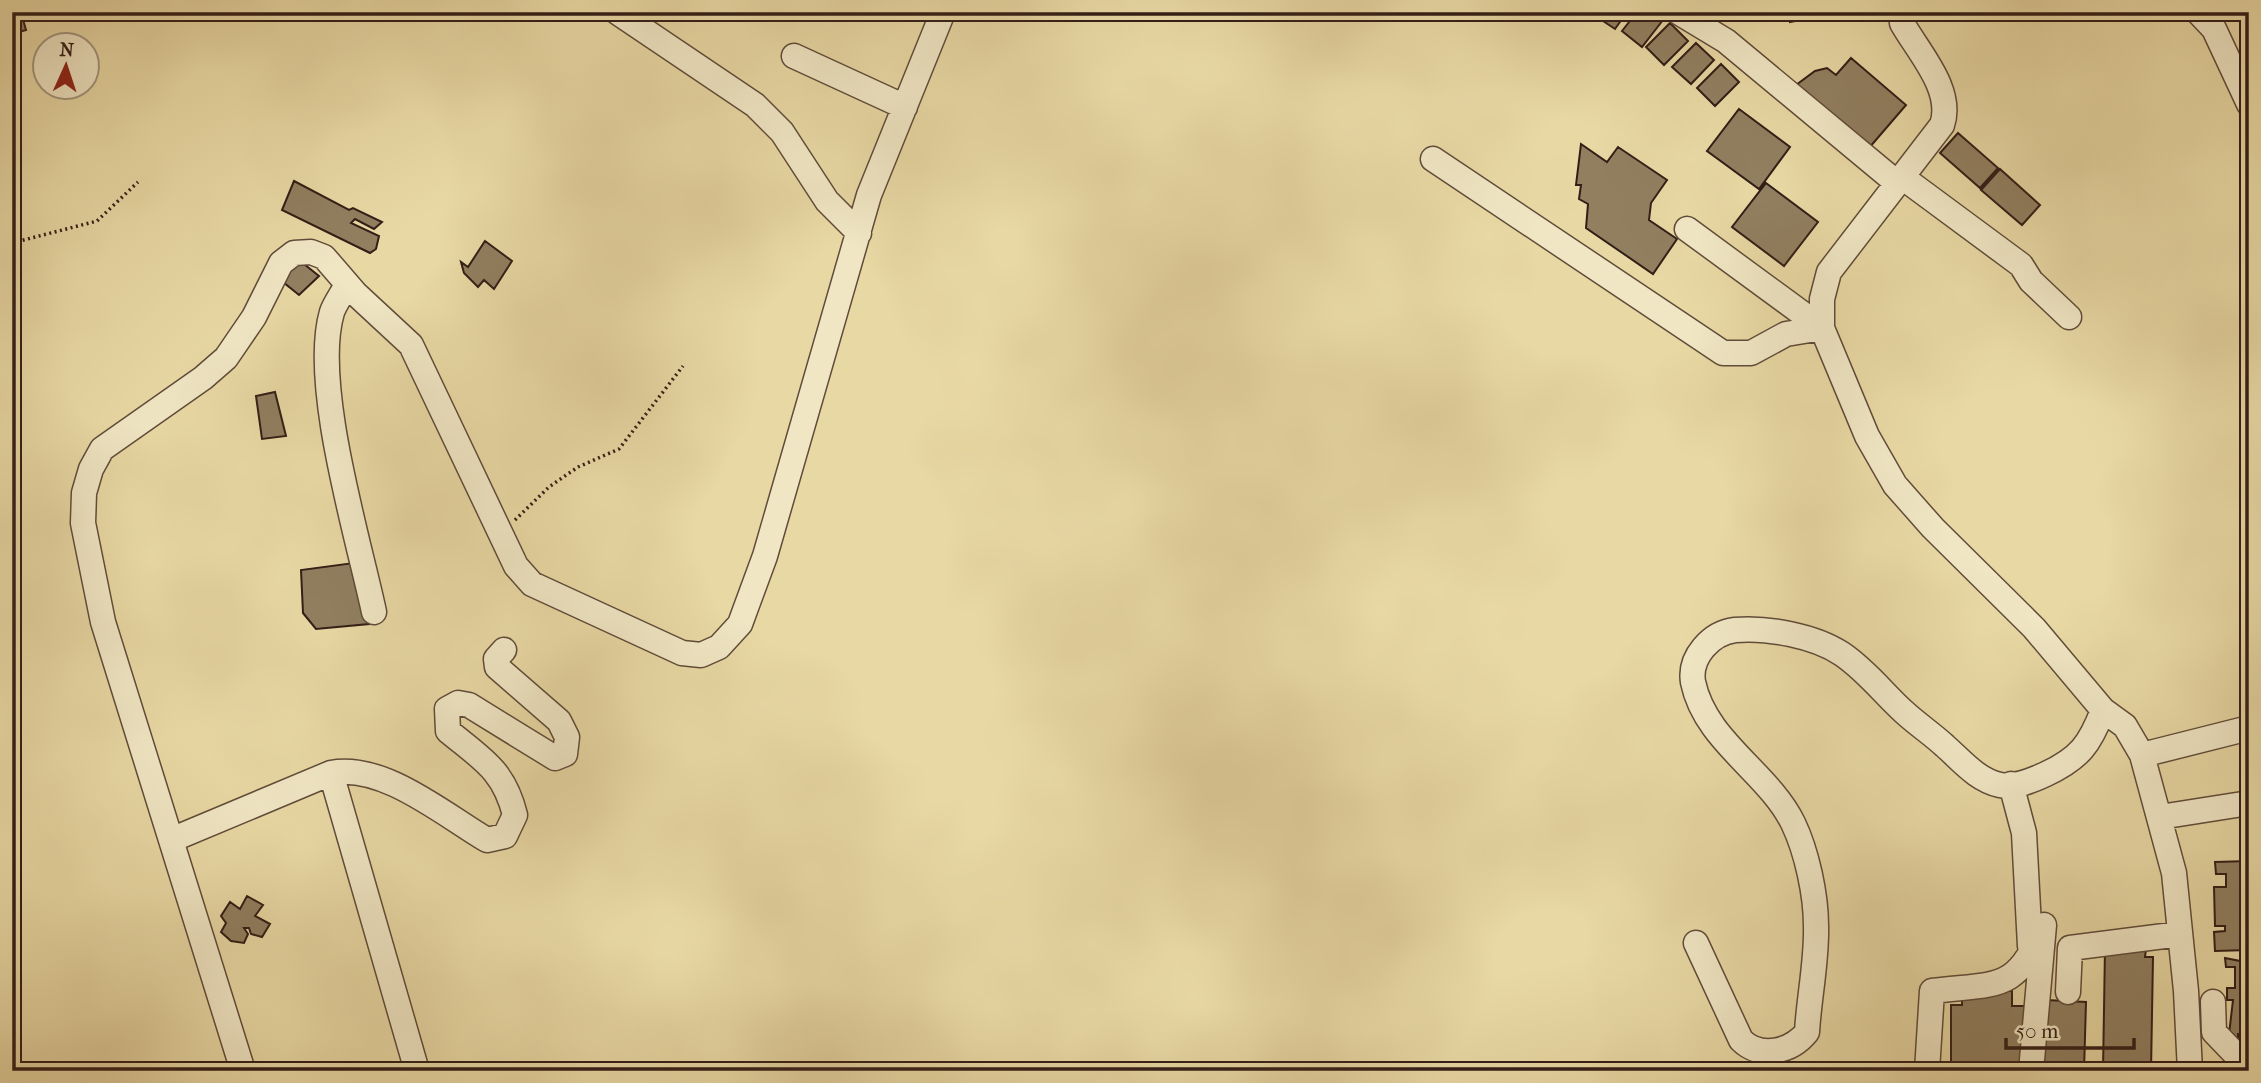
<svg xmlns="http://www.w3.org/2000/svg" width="2261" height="1083" viewBox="0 0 2261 1083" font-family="'IM FELL French Canon',serif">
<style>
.building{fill:#917f60;stroke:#331e17;stroke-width:2}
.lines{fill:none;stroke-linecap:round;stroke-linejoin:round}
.minor-casing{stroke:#604c3a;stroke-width:27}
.path{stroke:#331e17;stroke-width:3.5;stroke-dasharray:2 3.5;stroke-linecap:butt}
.minor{stroke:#f0e6c4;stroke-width:24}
</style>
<rect width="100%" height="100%" fill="#e8d8a4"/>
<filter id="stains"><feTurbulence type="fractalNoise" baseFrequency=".00286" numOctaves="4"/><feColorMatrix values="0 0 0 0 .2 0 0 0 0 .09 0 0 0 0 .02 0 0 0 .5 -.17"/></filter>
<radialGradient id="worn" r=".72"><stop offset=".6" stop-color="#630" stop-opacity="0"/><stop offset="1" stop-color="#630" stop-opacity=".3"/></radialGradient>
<path class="building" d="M12,12H21L26,30L12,34Z
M1596,12H1627L1615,29L1594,15Z
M1637,12H1654L1663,20L1642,47L1622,31Z
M1788,12H1814L1815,17L1790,22Z
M1670,23L1688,41L1664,65L1646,47Z
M1696,43L1714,60L1691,84L1672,67Z
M1851,58L1906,105L1869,148L1796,85L1815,71L1827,68L1836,75Z
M1721,64L1739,82L1715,106L1697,88Z
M1739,109L1790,147L1759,189L1707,151Z
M1958,133L1998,168L1980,188L1940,153Z
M1581,144L1607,162L1618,147L1667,180L1651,203L1649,220L1677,239L1653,274L1586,228L1588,204L1579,199L1581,185H1576Z
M2000,169L2040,205L2022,225L1981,190Z
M294,181L349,210L353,208L382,222L374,229L355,219L351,223L379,236L376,249L370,253L282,210Z
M1766,183L1818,222L1784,266L1732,227Z
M485,241L512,261L494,289L484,280L478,287L464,273L461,262L468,267Z
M294,256L319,276L299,295L278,278Z
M275,392L286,436L262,439L256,396Z
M361,562L369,624L316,629L303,613L301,570Z
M2249,861V950L2215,951L2214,932L2225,931V926H2215L2214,887H2226V874H2216L2215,862Z
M247,896L263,905L255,916L270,924L262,937L251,934L249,928H244L248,934L244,943L231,941L221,932L226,923L221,916L230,902L240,909Z
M2105,948L2146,949L2145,957H2153L2151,1071H2103Z
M2225,958L2240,961L2245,968H2249V1034H2238V1043H2228L2233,1000H2227V988H2235V967H2226Z
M1962,991H2012V1006H2026V1071L1951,1068V1005H1962Z
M2046,1000L2086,1002L2084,1071H2039Z"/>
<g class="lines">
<defs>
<path id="minor" d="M617,12L755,105L782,132L827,201L859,233
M1678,12L1726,41L1897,183
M1901,12L1902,23C1919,53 1954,90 1942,125L1829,272L1822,299V328L1867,436L1895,485L1933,528L2034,628L2103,710L2125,726L2142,755L2174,873L2186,991L2190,1071
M2198,12L2214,29L2249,104
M794,56L905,107
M1433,159L1723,353H1751L1786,334L1822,328
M1902,177L2021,265L2031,281L2069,317
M1687,229L1822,328
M347,284C343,293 335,303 332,312C311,383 358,537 374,612
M2142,755L2249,728
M331,773L417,1071
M2011,784L2024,833L2030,946
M2160,817L2249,803
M171,840L331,773C383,763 443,814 487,840L505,836L515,815C504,770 482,759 448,731L447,709L458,703L469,705L555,758L565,754L567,737L559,721L497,667L496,659L504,650
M1696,943L1741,1040C1760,1059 1791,1052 1807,1032C1809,997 1817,961 1816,926C1816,895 1807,852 1793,823C1768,772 1705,741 1693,682C1689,657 1711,633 1735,630C1767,627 1815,636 1842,654C1867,671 1883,693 1904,712C1917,724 1932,734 1945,746C1962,761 1977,780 2000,785C2015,788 2033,780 2046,774C2080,758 2090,744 2103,710
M2068,992L2070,948L2180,934
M2213,1002L2214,1032L2237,1056L2249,1055
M243,1071L103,622L83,523L84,493L91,469L102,449L203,378L226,358L254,317L281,263L294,253L311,252L324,257L356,294L411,345L516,566L532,584L682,653L701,655L719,647L740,624L765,556L869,195L943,12
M1927,1071L1932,991C1997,983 2017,993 2044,925L2031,1071"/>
</defs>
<use href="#minor" class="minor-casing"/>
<path class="path" d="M12,243L97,221L138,182
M515,520L549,487L578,467L619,449L683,366"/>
<use href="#minor" class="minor"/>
</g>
<rect width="2261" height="1083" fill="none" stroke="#e8d8a4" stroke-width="42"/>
<rect x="14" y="14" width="2233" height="1055" fill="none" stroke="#331e17" stroke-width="3.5"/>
<rect x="21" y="21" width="2219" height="1041" fill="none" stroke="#331e17" stroke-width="2"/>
<g transform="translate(66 66) rotate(3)"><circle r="33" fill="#f0e6c4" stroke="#a4967f" stroke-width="2"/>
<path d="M0-5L12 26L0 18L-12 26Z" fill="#8f2418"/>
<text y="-10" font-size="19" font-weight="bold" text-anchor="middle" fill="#331e17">N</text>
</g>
<path d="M2006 1038v10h128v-10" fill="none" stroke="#331e17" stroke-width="3.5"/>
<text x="2016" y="1038" font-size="21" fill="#331e17" stroke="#f0e6c4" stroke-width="5" paint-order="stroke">50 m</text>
<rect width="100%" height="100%" filter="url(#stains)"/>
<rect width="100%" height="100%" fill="url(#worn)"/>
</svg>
